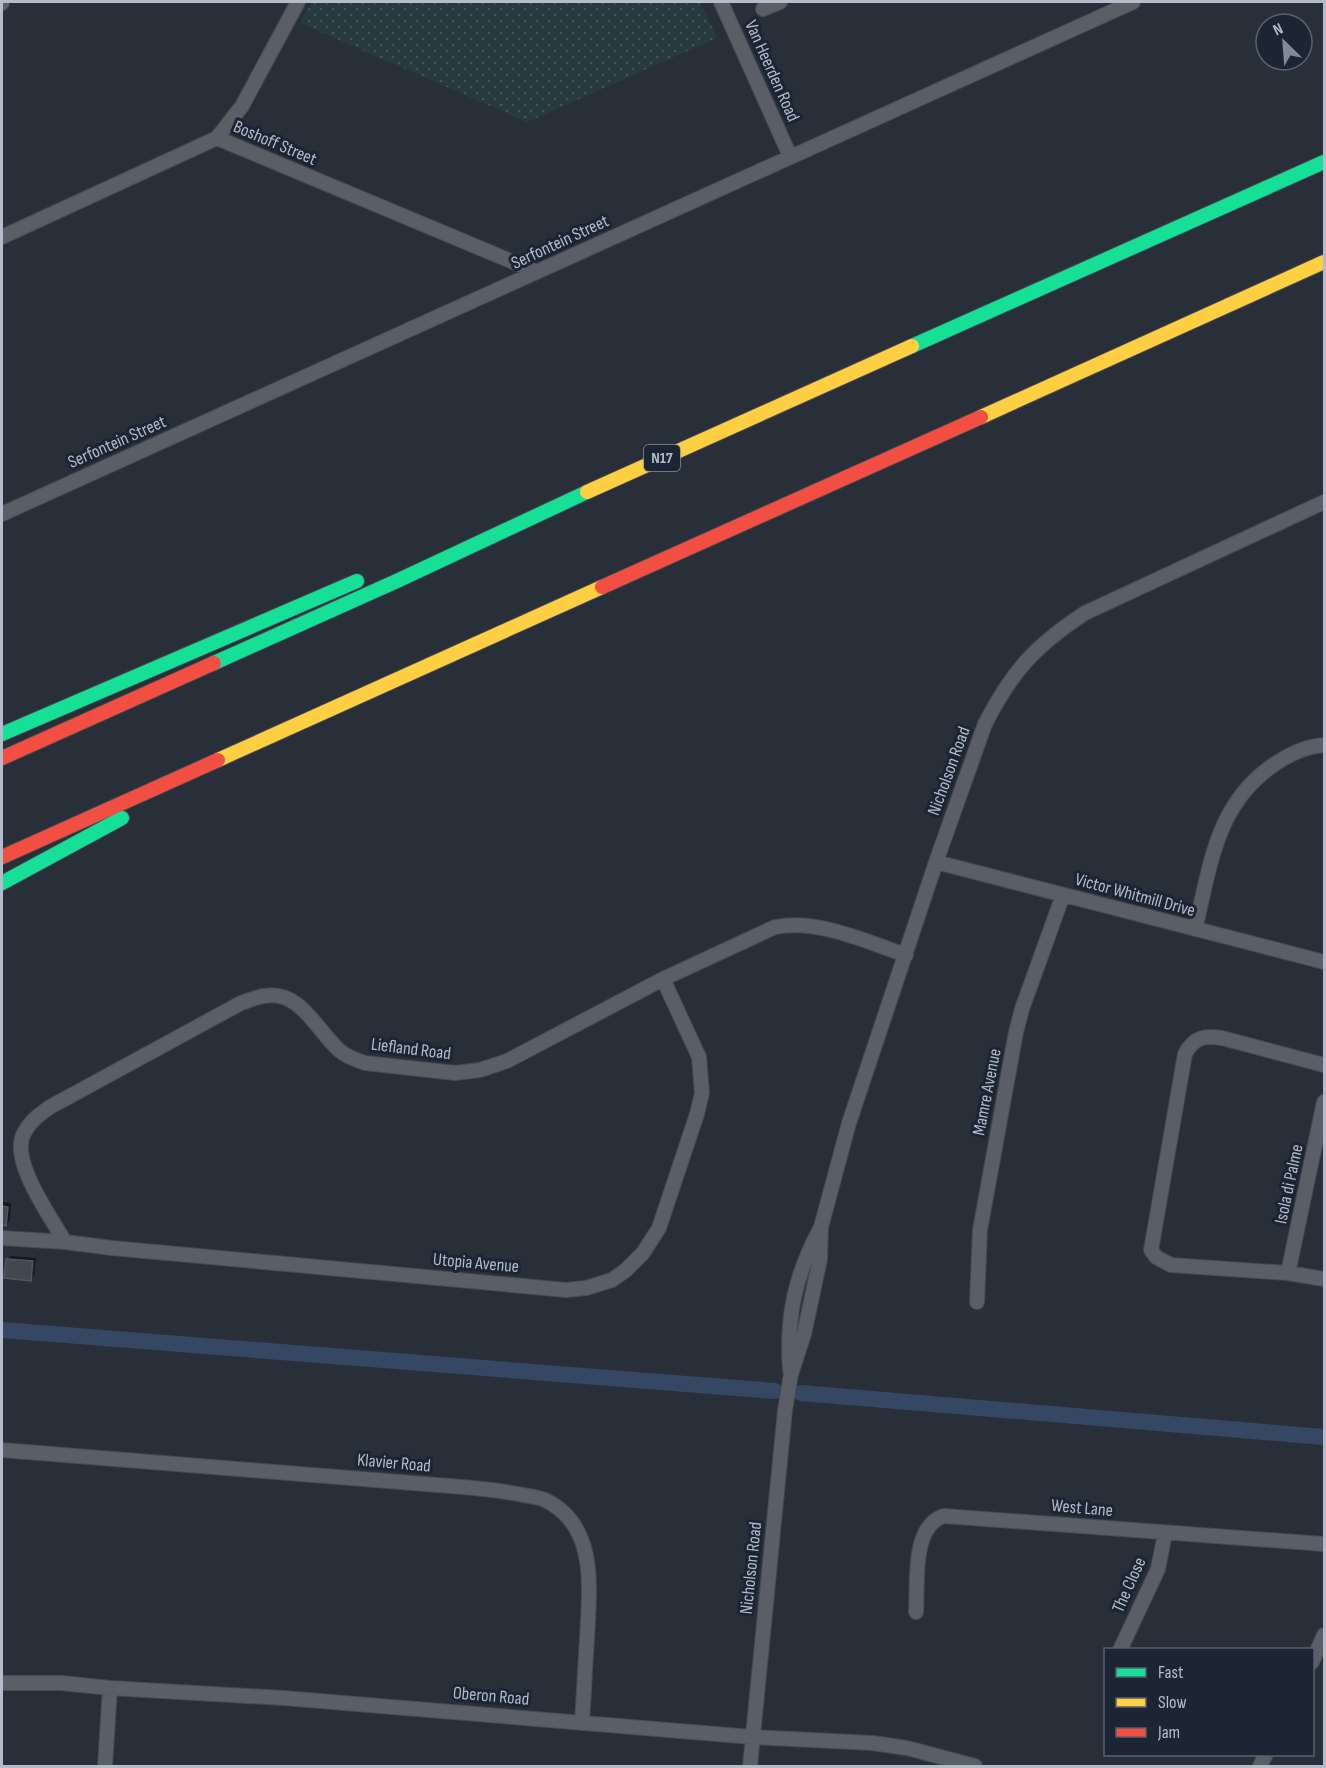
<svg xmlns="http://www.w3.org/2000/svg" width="1326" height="1768" viewBox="0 0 1326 1768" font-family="'Sofia Sans Condensed',sans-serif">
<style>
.green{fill:url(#green-dots)}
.shadow{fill:#0007}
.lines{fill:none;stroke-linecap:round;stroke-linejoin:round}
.canal{stroke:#354763;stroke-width:16}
.building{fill:#424750;stroke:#515760;stroke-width:1.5}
.street-casing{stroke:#464a51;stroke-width:16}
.fast-casing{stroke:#464b54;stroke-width:16}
.slow-casing{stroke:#464b54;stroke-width:16}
.jam-casing{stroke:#464b54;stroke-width:16}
.street{stroke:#5a5e66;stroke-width:14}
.fast{stroke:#16e098;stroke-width:14}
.slow{stroke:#ffcf43;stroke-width:14}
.jam{stroke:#f24e42;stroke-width:14}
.labels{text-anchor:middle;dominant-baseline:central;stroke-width:6;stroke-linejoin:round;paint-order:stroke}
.shield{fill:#1c2534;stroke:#868e9d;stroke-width:1.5}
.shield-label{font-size:16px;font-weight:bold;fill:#b4bbca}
.street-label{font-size:18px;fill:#b4bbca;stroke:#1c2534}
</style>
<defs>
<pattern id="green-dots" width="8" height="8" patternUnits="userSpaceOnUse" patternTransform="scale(1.5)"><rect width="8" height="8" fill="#263a3f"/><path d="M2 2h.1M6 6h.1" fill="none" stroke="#435559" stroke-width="1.8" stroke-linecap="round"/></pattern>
</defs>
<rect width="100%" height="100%" fill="#292f39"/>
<path class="green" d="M312,2H700L717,38L527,122L300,23Z"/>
<path class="shadow" d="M2,1202L11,1203L10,1220L6,1224H2Z
M11,1256L36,1258L34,1275L30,1279L7,1260Z"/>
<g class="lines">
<path class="canal" d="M2,1330L775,1391
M801,1393L1324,1437"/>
</g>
<path class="building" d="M2,1206L8,1207L6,1226L2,1225Z
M6,1259L33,1261L31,1281L4,1278Z"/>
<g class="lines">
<defs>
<path id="street" d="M721,2L790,156
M2,3V2
M763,9L780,2
M217,138L537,272
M2,237L217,138L242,106L298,2
M2,514L1133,2
M936,862L1324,962
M1195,929C1211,864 1216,801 1278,762C1292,753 1308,746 1324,745
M1324,1065L1222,1038C1205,1035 1194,1037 1185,1054L1151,1250L1156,1257L1171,1265L1288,1273L1324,1279
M2,1238L65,1242L112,1248L566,1290L586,1288L612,1280L626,1270L643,1253L659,1228L697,1114L702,1093L699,1057L663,979
M65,1242C51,1217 9,1160 24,1133C30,1121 40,1114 50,1107L241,1003C248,1001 256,997 264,996C300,989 317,1031 340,1051C347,1057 356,1060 365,1063L455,1073L480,1070L507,1061L663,979L775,927C819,919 864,941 906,955
M1288,1273L1324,1102
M977,1302L980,1230L1016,1032L1022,1009L1063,895
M790,1370C786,1318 795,1275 820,1229
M2,1450L437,1485C466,1487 495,1489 523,1495C530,1496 539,1497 545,1500C599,1526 589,1591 587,1639C585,1667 584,1694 582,1722
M916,1612C918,1584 911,1526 944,1516L1324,1544
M1120,1650L1158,1569L1165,1533
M1312,1662L1324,1635
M2,1683H61L110,1688L284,1698L752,1737L872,1743L907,1748L975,1766
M105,1766L110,1688
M750,1766L785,1410L791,1374L804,1334L820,1259L821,1227L849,1123L936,862L985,724C1012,671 1035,646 1085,613L1324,502
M1260,1766L1266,1754"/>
<path id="fast" d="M912,346L1324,162
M214,663L399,580L587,492
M2,734L357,581
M2,883L122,818"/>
<path id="slow" d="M981,417L1324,262
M587,492L912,346
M218,760L602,587"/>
<path id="jam" d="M602,587L981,417
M2,758L214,663
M2,857L218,760"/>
</defs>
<use href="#street" class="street-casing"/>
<use href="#fast" class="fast-casing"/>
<use href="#slow" class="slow-casing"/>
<use href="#jam" class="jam-casing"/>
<use href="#street" class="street"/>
<use href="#fast" class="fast"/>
<use href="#slow" class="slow"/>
<use href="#jam" class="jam"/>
</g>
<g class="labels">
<rect class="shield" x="644" y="445" width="36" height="26" rx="4.5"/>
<g class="shield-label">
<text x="662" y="458">N17</text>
</g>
<g class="street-label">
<text transform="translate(772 71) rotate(66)">Van Heerden Road</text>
<text transform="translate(275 143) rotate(23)">Boshoff Street</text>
<text transform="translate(560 242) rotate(-25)">Serfontein Street</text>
<text transform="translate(117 442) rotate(-24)">Serfontein Street</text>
<text transform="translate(949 771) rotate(-70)">Nicholson Road</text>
<text transform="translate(1135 895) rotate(15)">Victor Whitmill Drive</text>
<text transform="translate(411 1049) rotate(7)">Liefland Road</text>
<text transform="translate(987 1092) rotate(-79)">Mamre Avenue</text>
<text transform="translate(1289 1184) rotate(-78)">Isola di Palme</text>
<text transform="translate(476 1263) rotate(5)">Utopia Avenue</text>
<text transform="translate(394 1463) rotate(5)">Klavier Road</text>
<text transform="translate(1082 1508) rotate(5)">West Lane</text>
<text transform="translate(751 1568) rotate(-84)">Nicholson Road</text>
<text transform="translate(1129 1585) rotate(-66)">The Close</text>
<text transform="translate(491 1696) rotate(5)">Oberon Road</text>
</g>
</g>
<rect width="1326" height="1768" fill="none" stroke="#b4bbca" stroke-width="6"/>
<rect x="1104" y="1648" width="210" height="108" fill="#1c2534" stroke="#596170" stroke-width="1.5"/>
<rect x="1116" y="1668" width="30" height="9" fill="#16e098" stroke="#596170" stroke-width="1.5"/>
<text x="1158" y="1678" font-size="18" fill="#b4bbca">Fast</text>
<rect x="1116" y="1698" width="30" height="9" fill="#ffcf43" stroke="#596170" stroke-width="1.5"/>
<text x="1158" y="1708" font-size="18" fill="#b4bbca">Slow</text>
<rect x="1116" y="1728" width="30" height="9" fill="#f24e42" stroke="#596170" stroke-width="1.5"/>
<text x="1158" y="1738" font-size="18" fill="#b4bbca">Jam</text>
<g transform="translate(1284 42) rotate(335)"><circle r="28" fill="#1c2534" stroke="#596170" stroke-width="1.5"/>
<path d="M0-4.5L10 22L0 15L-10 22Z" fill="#838a97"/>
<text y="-9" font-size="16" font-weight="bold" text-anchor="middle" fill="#b4bbca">N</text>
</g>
</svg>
